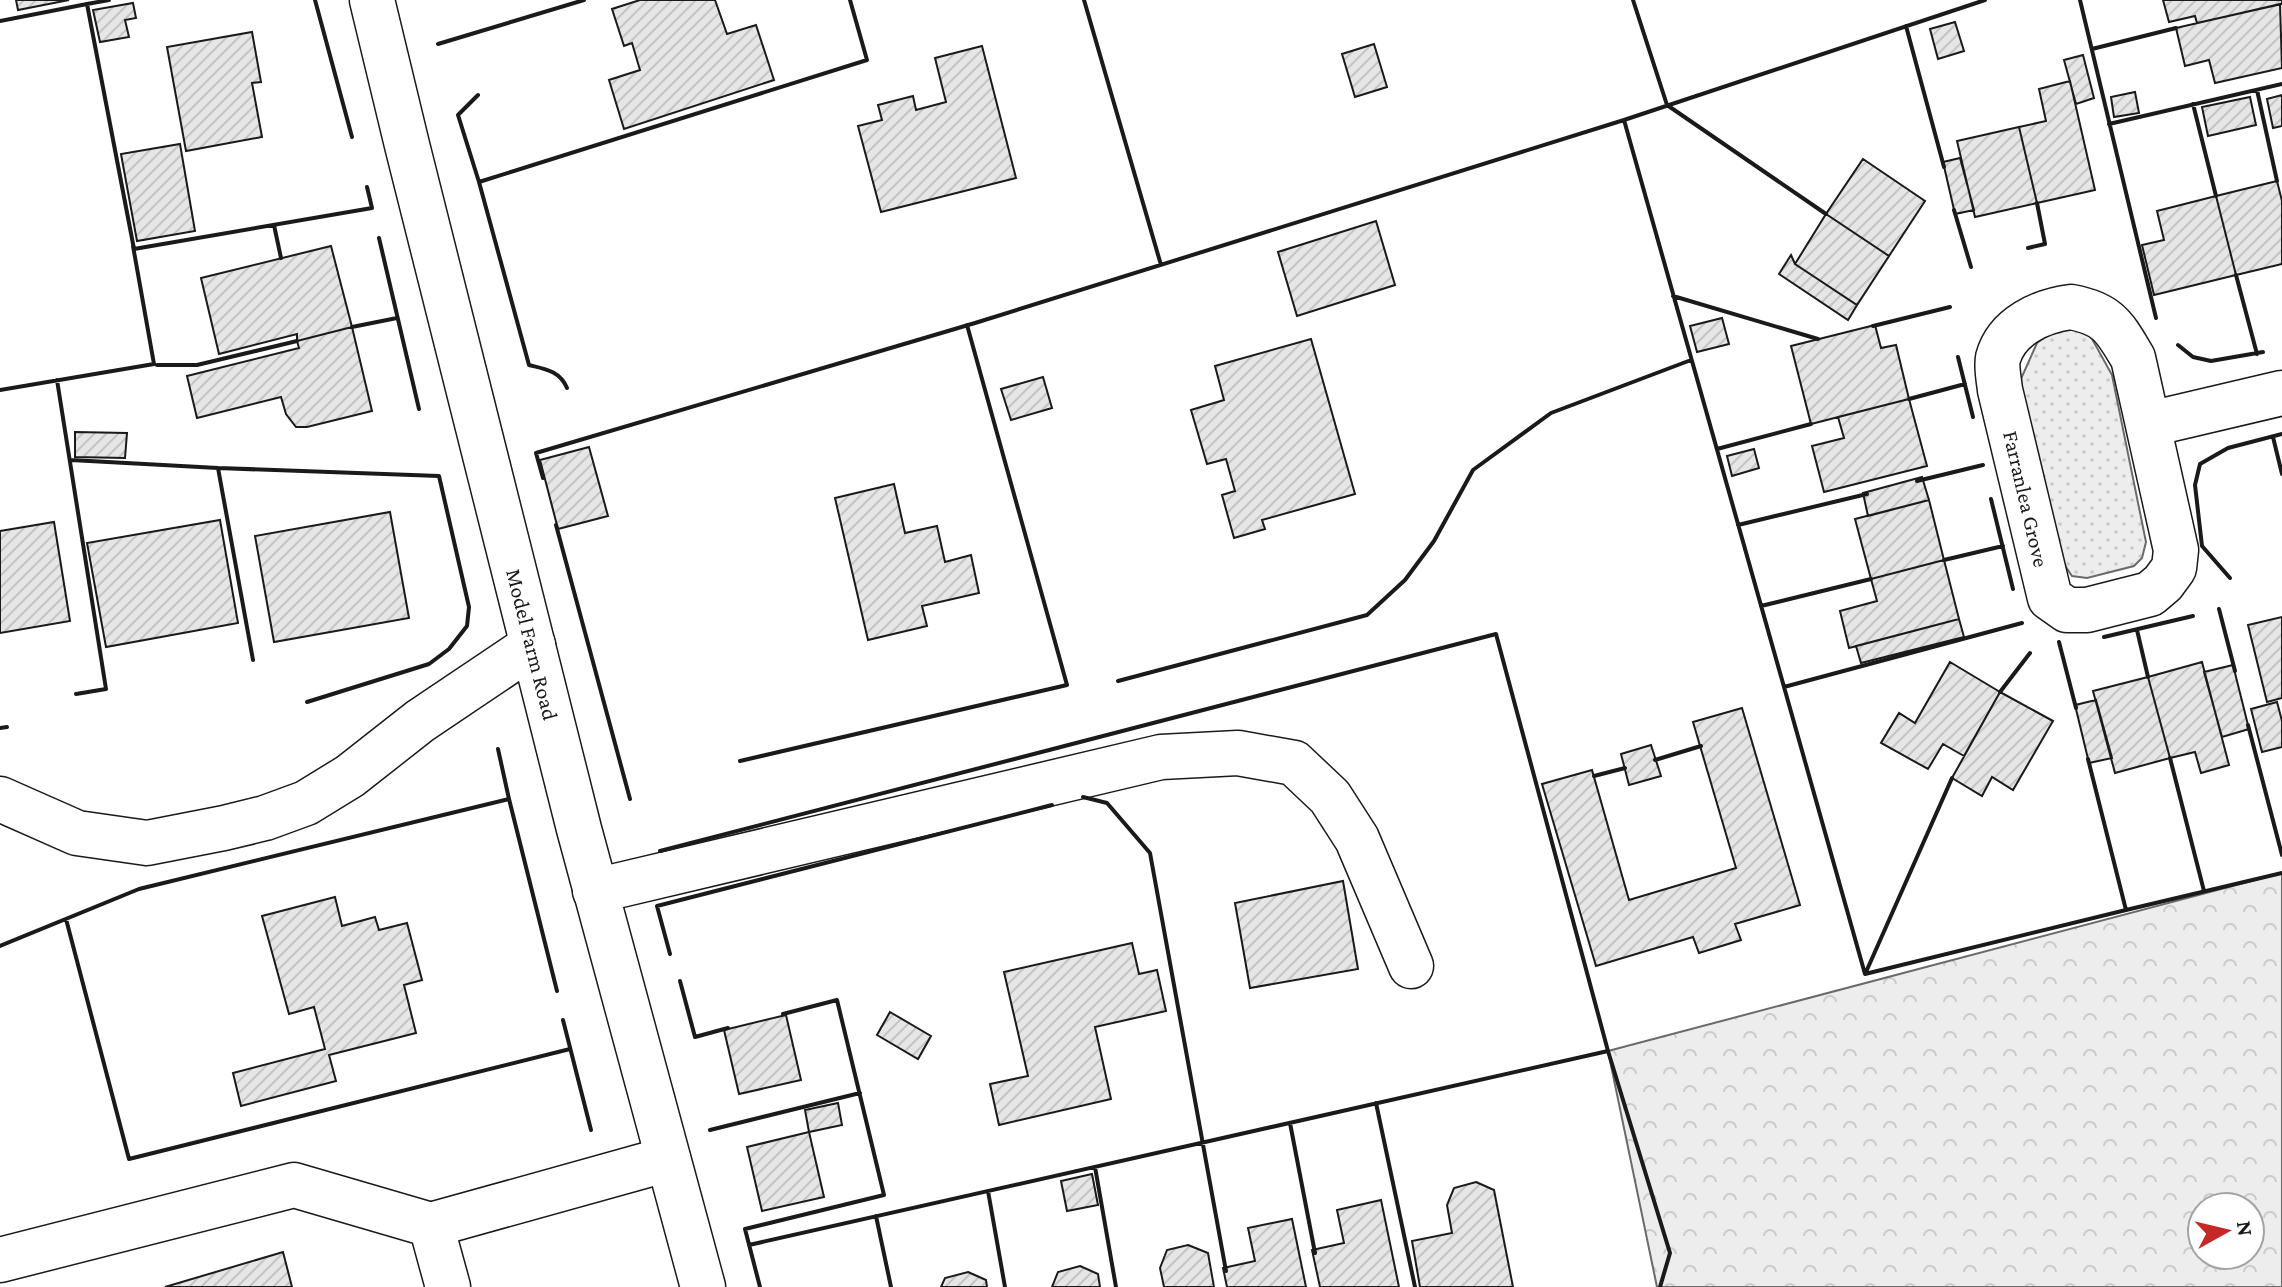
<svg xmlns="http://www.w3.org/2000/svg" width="2282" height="1287" viewBox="0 0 2282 1287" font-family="'Crimson Pro',serif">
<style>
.grass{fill:url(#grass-dots);stroke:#6a6a6a;stroke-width:2}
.forest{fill:url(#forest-crowns);stroke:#6a6a6a;stroke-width:2;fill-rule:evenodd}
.building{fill:url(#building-hatch);stroke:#1a1a1a;stroke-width:2}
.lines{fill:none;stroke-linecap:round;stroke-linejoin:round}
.minor-casing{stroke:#1a1a1a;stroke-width:47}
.major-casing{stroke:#1a1a1a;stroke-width:47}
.minor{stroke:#fff;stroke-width:44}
.major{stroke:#fff;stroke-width:44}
.wall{stroke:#1a1a1a;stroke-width:4}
.labels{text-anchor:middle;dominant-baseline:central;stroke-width:6;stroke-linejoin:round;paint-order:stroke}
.street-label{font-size:22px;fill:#1a1a1a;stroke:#fff}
</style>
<defs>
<pattern id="grass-dots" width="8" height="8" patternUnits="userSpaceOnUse" patternTransform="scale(2)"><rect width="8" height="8" fill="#ededed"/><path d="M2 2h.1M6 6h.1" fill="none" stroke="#cbcbcb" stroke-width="1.8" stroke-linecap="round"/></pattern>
<pattern id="forest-crowns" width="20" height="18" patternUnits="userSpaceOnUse" patternTransform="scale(2)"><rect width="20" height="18" fill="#ededed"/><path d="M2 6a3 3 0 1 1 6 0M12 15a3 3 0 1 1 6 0" fill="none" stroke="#cbcbcb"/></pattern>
<pattern id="building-hatch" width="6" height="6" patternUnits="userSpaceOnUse" patternTransform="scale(2)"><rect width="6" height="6" fill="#e6e6e6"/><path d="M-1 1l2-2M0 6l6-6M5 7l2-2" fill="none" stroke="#c5c5c5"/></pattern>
</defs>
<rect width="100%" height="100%" fill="#fff"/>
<path class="grass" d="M2075,327L2091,337L2112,375L2146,542L2142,558L2134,566L2087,578L2072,576L2064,564L2020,381L2037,343L2054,330Z"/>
<path class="forest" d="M2282,873V1287H1657L1608,1051ZM2202,1207H2250V1255H2202Z"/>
<path class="building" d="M16,0H69L18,10Z
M640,0H715L727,34L756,25L774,80L624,129L609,80L640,70L632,43L624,46L612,9Z
M2163,0H2282V4L2197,23L2195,16L2169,22Z
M133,3L136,18L125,20L129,37L100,42L93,10Z
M2280,4L2282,68L2215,83L2209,60L2185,66L2176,28Z
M1955,22L1964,51L1938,59L1930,29Z
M252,32L261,82L252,83L262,137L186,151L167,47Z
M1374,44L1387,87L1355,97L1342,54Z
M982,46L1016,178L881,212L858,126L882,120L878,105L913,96L916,110L946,102L935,58Z
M2083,55L2094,98L2076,104L2064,60Z
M2070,81L2095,190L2037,203L2019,127L2046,121L2039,89Z
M2135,92L2139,113L2114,117L2111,97Z
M2282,95V126L2273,128L2267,99Z
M2250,97L2256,125L2208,136L2202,107Z
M2019,127L2037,203L1975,217L1957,141Z
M180,144L195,231L137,241L121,154Z
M1960,158L1974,210L1955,214L1943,162Z
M1863,159L1925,201L1889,256L1826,214Z
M2277,181L2282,201V264L2236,275L2216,196Z
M2216,196L2236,275L2154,295L2142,245L2164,240L2157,211Z
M1826,214L1889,256L1857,305L1795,264Z
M1376,221L1395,285L1297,316L1278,252Z
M331,246L352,327L297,341V334L219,354L201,278Z
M1791,255L1795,264L1857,305L1848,320L1779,274Z
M1722,318L1729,344L1697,352L1690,326Z
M1875,325L1881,348L1896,345L1909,399L1811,424L1791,346Z
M352,327L372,411L307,427H296L286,414L281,397L197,418L187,376L299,348L297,341Z
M1311,339L1355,494L1262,520L1265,529L1234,538L1222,495L1235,491L1226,459L1207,464L1191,410L1224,400L1215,366Z
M1043,377L1052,408L1011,420L1001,389Z
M1909,399L1927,466L1824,492L1812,446L1844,438L1838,417Z
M75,432L127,433L125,458L75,457Z
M589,447L608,516L558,529L540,460Z
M1754,449L1759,468L1732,476L1727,456Z
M1922,477L1929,500L1868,516L1863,493Z
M894,484L905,533L937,526L945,562L971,555L979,593L922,606L927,626L868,640L835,498Z
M1929,500L1944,560L1871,579L1855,519Z
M390,512L409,618L274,642L255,536Z
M220,520L238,623L106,647L87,543Z
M54,522L70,621L0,633V531Z
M1944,560L1959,619L1849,648L1840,611L1877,601L1871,579Z
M2282,617V698L2267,702L2248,625Z
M1959,619L1964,637L1861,663L1856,646Z
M1950,662L2000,692L1964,756L1943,744L1928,769L1881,743L1899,713L1915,723Z
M2202,662L2229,765L2201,773L2195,752L2170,758L2148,677Z
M2233,665L2249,729L2222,737L2204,672Z
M2148,677L2170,758L2115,773L2093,691Z
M2000,692L2053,721L2013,790L1992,777L1982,796L1952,778Z
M2096,700L2112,758L2089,763L2075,705Z
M2277,702L2282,721V747L2262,752L2251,709Z
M1742,708L1800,905L1735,924L1741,940L1699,953L1693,937L1596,966L1542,784L1592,770L1629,900L1736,868L1693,722Z
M1651,745L1661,776L1629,785L1621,754Z
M1343,881L1358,969L1250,988L1235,903Z
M335,897L342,926L375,917L379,930L407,923L422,980L404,985L416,1033L329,1055L336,1081L241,1106L233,1073L325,1049L314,1007L289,1014L262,916Z
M1132,943L1139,974L1157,970L1166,1011L1095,1027L1111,1099L999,1125L990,1084L1028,1076L1004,972Z
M890,1012L931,1036L918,1059L877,1035Z
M786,1015L801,1080L739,1094L724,1030Z
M838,1103L842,1125L809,1132L805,1110Z
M809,1132L824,1197L762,1211L747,1147Z
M1092,1174L1098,1205L1067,1211L1061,1181Z
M1476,1182L1494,1190L1513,1287H1420L1412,1241L1452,1233L1447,1205L1454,1188Z
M1381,1200L1399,1287H1320L1312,1250L1344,1243L1337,1210Z
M1292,1219L1306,1287H1227L1223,1268L1255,1261L1248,1228Z
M1188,1245L1208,1253L1214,1287H1164L1160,1268L1167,1250Z
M283,1252L292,1287H165Z
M1080,1266L1098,1274L1100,1287H1052L1058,1272Z
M968,1272L986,1280L987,1287H941L945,1278Z"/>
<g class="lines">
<defs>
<path id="minor" d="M2071,307C2109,314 2115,328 2133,358L2176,550L2174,568L2163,583L2150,594L2087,610H2067L2050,598L2000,390C1999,380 1996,367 1998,358C2007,326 2041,311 2071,307Z
M2150,424L2282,393
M0,799L77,833L147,843L224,828L265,818L306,803L350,776L420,721L533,645
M595,891L1161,757L1238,753L1294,763L1330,797L1357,839L1411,966
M0,1260L294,1185L431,1225
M448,1287L431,1225L668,1159"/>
<g id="major">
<path id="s1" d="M372,0L407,145L579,829L703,1287"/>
</g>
</defs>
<use href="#minor" class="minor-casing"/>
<use href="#major" class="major-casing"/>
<use href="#minor" class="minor"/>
<use href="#major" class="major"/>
<path class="wall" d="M109,0L87,4L134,249L372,208L367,187
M315,0L352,137
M1084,0L1161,265
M1633,0L1667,105L1826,214
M1985,0L1624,120L1865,974L2126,910L2088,759
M2080,0L2156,318
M0,21L87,4
M1906,26L1944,167
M438,44L584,0
M2092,49L2176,28
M2257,90L2277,181
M478,95L458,115L479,182L867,60L850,0
M2193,104L2216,196
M2109,124L2282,84
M479,182L529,365C545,369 560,371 567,388
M1954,210L1971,267
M274,225L281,258
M379,238L419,409
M2028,248L2045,244L2037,203
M2236,275L2257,354
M1673,296L1818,339
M1873,326L1950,307
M352,327L397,318
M2178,345L2193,357L2211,361L2263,352
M1958,357L1973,417
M157,365H197L297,341
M57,380L106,689L76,694
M0,390L154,364L133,246
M1909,399L1965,384
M2273,437L2282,474
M1717,449L1811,424
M71,460L218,468L253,660
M218,468L439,476L469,607L467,626L449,649L429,664L307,702
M543,478L536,453L975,323L1624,120
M1917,481L1983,465
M1991,499L2013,589
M556,525L630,799
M1738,525L1867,494
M1944,560L2003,546
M2230,578L2202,546L2195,485L2200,464L2228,448L2282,434
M1761,606L1871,579
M2219,609L2235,671
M2137,630L2148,677
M2104,637L2193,616
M2059,642L2076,708
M1118,681L1367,615L1405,580L1434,541L1473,470L1551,413L1691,360
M1784,687L2022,623
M2000,692L2030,653
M2248,725L2282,855
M0,728L7,727
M2170,758L2204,891
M1655,760L1701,746
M740,761L1067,685L967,325
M1594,776L1625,768
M1083,797L1107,803L1150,853L1226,1271
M509,799L557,991
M660,851L1496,634L1608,1051L1670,1253L1660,1287
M2126,910L2282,873
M66,919L129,1159L570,1049
M0,946L139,889L509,799L498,749
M670,954L657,906L1052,805
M1866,972L1952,778
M680,981L695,1037L728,1028
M563,1020L591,1130
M1376,1103L1415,1287
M1290,1123L1315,1253
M710,1130L860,1093
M1095,1167L1116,1287
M988,1191L1005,1287
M876,1216L891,1287
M749,1245L1608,1051
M760,1287L745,1229L884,1195L837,1000L783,1014"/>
</g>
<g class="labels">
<g class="street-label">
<text transform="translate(2026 499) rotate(77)">Farranlea Grove</text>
<text stroke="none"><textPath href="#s1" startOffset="664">Model Farm Road</textPath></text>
</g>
</g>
<g transform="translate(2226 1231) rotate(82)"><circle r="38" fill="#ffffff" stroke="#a3a3a3" stroke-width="2"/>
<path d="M0-6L14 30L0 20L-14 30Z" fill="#c62828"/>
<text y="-12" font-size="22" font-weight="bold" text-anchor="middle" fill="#1a1a1a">N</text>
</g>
</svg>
